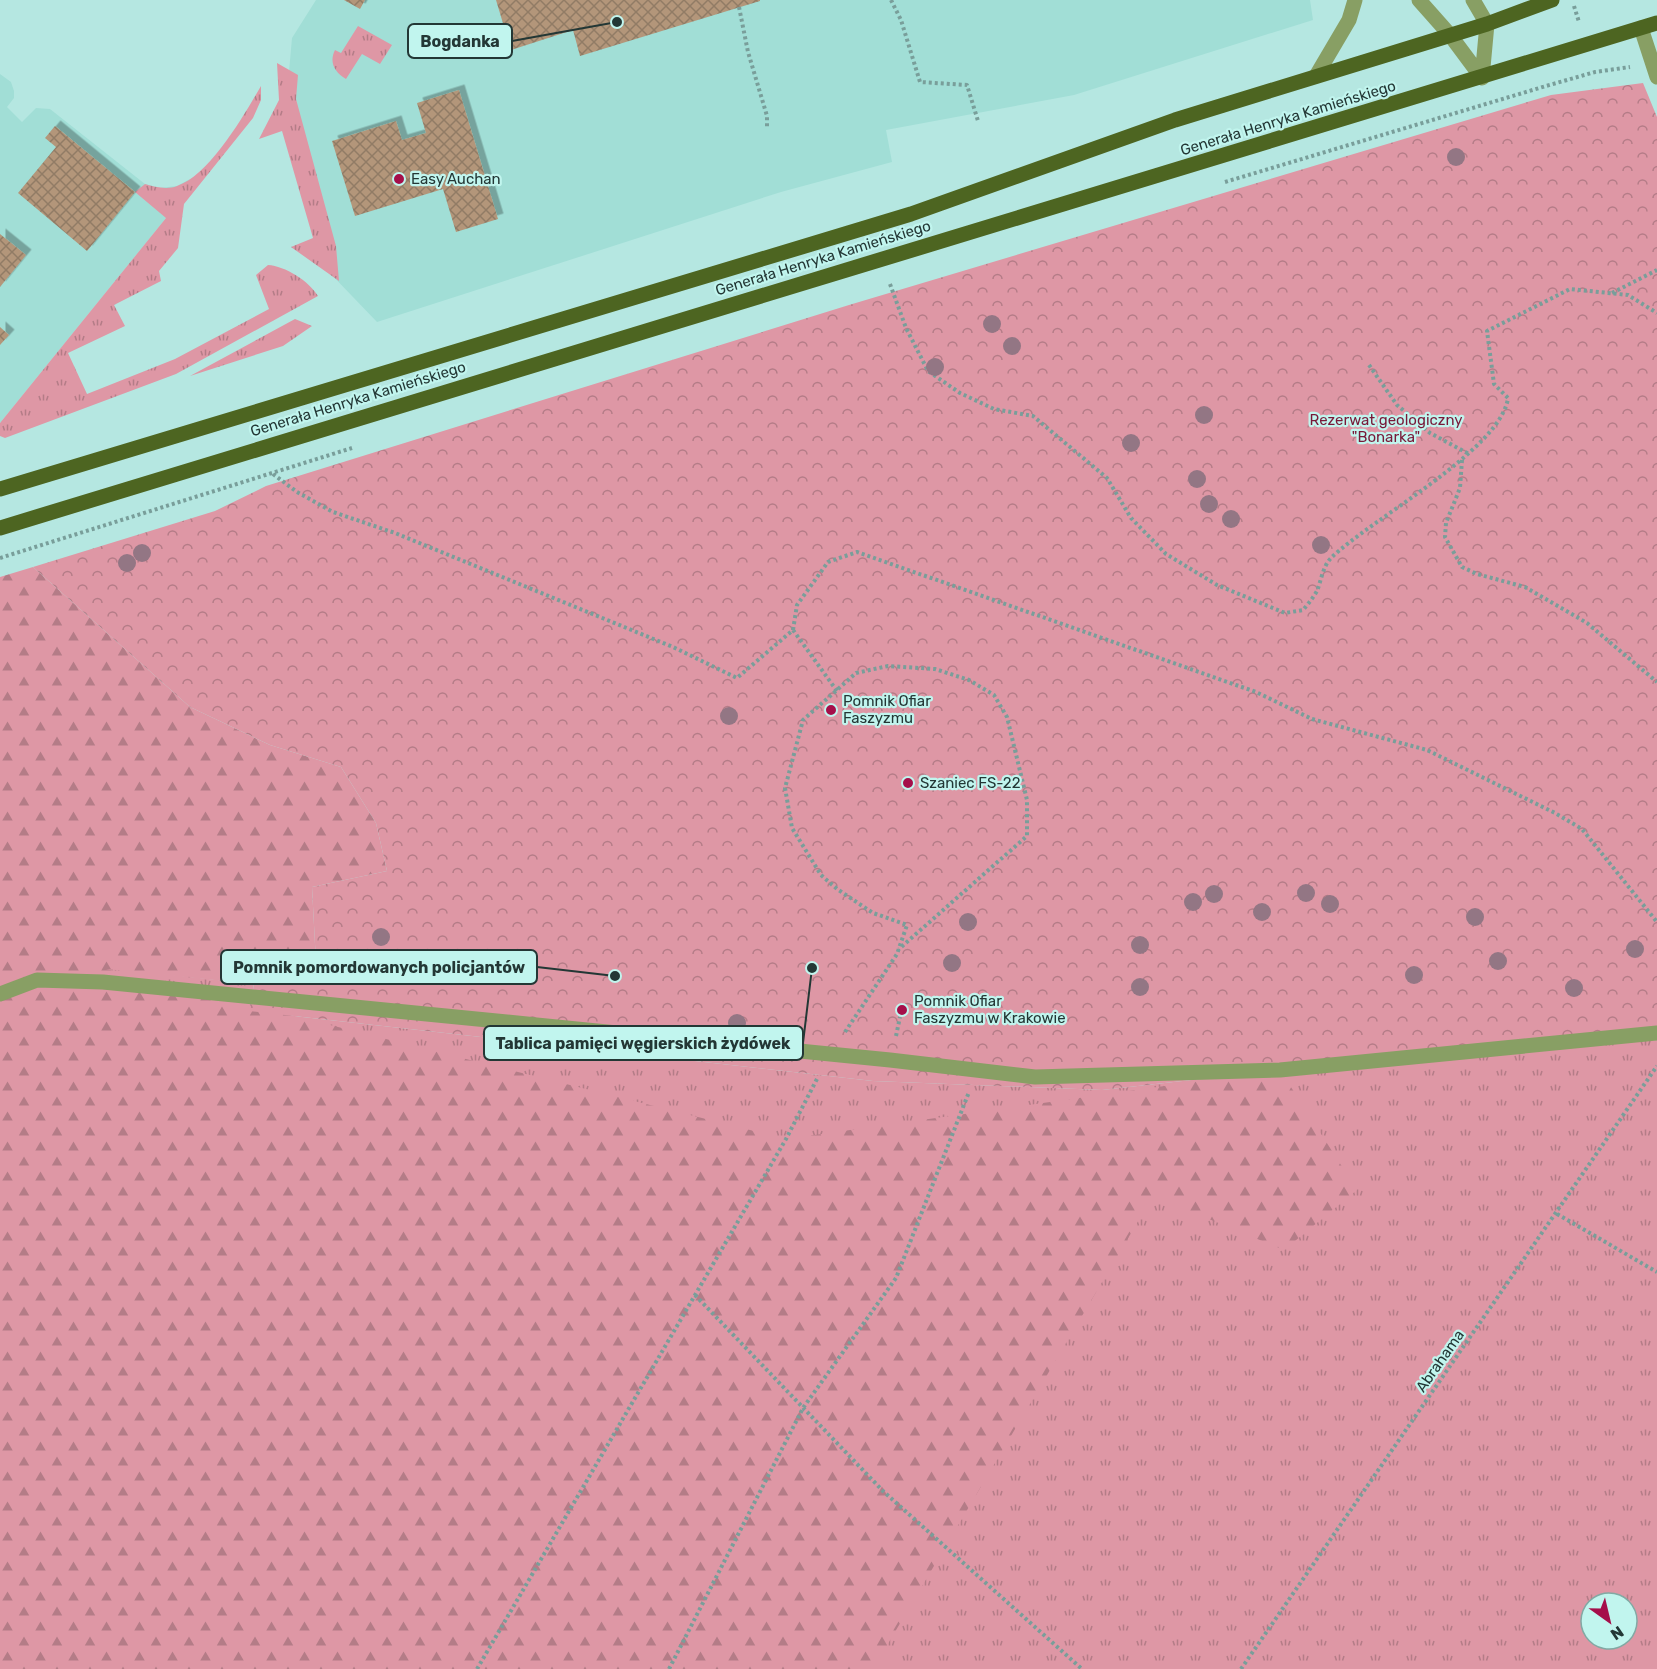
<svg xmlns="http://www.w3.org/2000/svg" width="1657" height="1669" viewBox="0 0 1657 1669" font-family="Rubik,sans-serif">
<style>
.built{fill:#a1ded6}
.grass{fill:url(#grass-tufts);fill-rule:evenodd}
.forest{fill:url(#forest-firs)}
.park{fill:url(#park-crowns)}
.building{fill:url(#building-cross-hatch);filter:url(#shadow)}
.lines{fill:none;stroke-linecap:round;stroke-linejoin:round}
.path{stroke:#799e9a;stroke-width:4;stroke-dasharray:3 3;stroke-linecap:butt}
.minor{stroke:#889f64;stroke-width:15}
.major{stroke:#4d6521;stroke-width:15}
.tree{fill:#937684}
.poi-dot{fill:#a50f4a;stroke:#c1f5ee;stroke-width:2}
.labels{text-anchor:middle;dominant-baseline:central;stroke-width:4.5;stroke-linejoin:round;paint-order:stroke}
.street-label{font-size:15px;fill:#233735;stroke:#c1f5ee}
.poi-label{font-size:15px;fill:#233735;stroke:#c1f5ee;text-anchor:start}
.park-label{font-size:15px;fill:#781938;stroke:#c1f5ee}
.leader{fill:none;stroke:#233735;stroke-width:2}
.callout-dot{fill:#233735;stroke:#c1f5ee;stroke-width:2}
.callout{fill:#c1f5ee;stroke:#233735;stroke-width:2}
.callout-label{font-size:16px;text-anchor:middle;font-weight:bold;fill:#233735}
</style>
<defs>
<pattern id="grass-tufts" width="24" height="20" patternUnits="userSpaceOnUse" patternTransform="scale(1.5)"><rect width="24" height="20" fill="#de97a5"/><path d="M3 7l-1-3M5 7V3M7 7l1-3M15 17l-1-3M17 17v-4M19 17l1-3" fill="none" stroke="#b47c87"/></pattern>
<pattern id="forest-firs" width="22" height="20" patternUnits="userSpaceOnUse" patternTransform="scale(1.5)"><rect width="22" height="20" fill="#de97a5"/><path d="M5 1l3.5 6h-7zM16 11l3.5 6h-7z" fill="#b47c87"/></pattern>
<pattern id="park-crowns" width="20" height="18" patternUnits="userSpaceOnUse" patternTransform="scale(1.5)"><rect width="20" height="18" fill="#de97a5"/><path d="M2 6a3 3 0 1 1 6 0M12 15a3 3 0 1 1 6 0" fill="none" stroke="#b47c87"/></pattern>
<pattern id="building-cross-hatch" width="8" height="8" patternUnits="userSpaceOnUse" patternTransform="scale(1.5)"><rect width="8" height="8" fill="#b3967a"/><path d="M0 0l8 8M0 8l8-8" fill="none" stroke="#917b65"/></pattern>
<filter id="shadow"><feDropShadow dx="5.5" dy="-5.5" stdDeviation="0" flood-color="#0004"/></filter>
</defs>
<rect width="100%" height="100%" fill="#b5e7e1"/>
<path class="built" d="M316,0H1310L1313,20L1074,95L886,130L892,162L781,192L377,322L327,270L285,117L292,38Z
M0,74L11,82L14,91V98L7,107L22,122L36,108L50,109L145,184L159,188L177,186L190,179L166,218L0,423Z"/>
<path class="grass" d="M358,26L392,45L380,64L362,54L346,79C334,72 329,62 335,50L341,53Z
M277,63L298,75L296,99L336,246L339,281L291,247L313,238L282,131L259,139L279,100Z
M261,86V100L253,118L184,204L178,248L159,271L161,281L114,305L125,326L68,353L87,394L175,359L269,309L256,275L268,265C285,266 309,281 318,296L176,374L5,438L0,436V423L166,218L135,192L145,184C155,187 167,190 177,186C210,175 244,115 261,86Z
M295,319L312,326L283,346L190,376Z
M100,967L254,984L249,1011L873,1081L1102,1090L1280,1070L1657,1040V1669H0ZM1591,1603H1627V1639H1591Z"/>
<path class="forest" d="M33,567L190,707L270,745L341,767L376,823L387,871L312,887L316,963L254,984L106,969L786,1139L1280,1070L1357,1190L1284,1250L1153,1196L873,1669H0V577Z"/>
<path class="park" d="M1643,83L1657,117V1040L1280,1070L1102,1090L873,1081L249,1011L254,984L316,963L312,887L387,871L376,823L341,767L270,745L190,707L33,567L215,511L266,486L849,305L1551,95Z"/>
<path class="building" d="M344,0H365L360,9Z
M496,0H760V1L580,56L573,30L511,50Z
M459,90L498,219L456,232L443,189L355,216L332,141L396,121L402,140L426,133L417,103Z
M55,126L135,192L87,251L18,193L56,147L45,138Z
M0,234L26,255L0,287Z
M0,327L9,335L0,345Z"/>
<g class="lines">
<path class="path" d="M891,0L901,20L920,82L967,85L978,121
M1574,6L1579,22
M739,7L748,52L767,116V129
M1225,182L1546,86L1595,72L1630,67
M890,284L906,328L928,371L960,393L994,409L1033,416L1107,478L1131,518L1166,554L1217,585L1285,613L1303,610C1308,604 1313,598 1317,591C1321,581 1323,566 1331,558C1371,519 1501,450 1508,398L1494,384L1487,331L1570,289L1628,295L1657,313
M1612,293L1657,270
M1369,365L1397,405L1430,433L1469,454
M1462,460L1460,488L1446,523L1445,537L1462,567L1477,574L1525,587L1587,623L1657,682
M273,474L297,492L333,512L395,533L673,647L737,678L793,630L837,691
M0,558L352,448
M793,630L797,605L828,562L857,552L1256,692L1312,719L1427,750L1555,813L1582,829L1657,922
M845,1032L897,954L907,925L873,913L837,889L821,875L792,828L785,788L803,720L856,673L888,666L935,669L969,680L994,695L1007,717L1027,800V836L899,949
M896,1036L900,1017
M1557,1214L1657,1272
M695,1295L883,1491L1082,1669
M477,1669L786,1139L818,1077
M669,1669L803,1408L896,1278L969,1092
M1241,1669L1657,1066"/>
<path class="minor" d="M1419,0L1450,35L1482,78
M1473,0L1487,24L1482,78
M1641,28L1657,77
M1316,76L1349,20L1355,0
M0,994L37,980L103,982L890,1060L1035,1077L1280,1070L1657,1033"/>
<path class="major" d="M0,489L911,214L1175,120L1487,24L1552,0
M0,528L1657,23"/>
</g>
<g class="tree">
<circle cx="1456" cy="157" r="9"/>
<circle cx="992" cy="324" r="9"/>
<circle cx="1012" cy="346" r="9"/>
<circle cx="935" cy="367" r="9"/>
<circle cx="1204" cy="415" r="9"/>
<circle cx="1131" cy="443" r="9"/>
<circle cx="1197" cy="479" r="9"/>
<circle cx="1209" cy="504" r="9"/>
<circle cx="1231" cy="519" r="9"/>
<circle cx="1321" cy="545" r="9"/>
<circle cx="142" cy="553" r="9"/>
<circle cx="127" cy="563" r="9"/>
<circle cx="729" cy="716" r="9"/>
<circle cx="1306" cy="893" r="9"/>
<circle cx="1214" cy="894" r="9"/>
<circle cx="1193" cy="902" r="9"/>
<circle cx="1330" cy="904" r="9"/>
<circle cx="1262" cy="912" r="9"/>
<circle cx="1475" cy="917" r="9"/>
<circle cx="968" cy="922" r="9"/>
<circle cx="381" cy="937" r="9"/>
<circle cx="1140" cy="945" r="9"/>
<circle cx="1635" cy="949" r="9"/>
<circle cx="1498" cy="961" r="9"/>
<circle cx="952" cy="963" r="9"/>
<circle cx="1414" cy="975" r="9"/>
<circle cx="1140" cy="987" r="9"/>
<circle cx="1574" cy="988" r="9"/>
<circle cx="737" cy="1023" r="9"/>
</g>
<g class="poi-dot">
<circle cx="399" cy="179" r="6"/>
<circle cx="831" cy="710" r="6"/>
<circle cx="908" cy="783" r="6"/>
<circle cx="902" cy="1010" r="6"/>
</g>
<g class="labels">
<g class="street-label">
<text transform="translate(1288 118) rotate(-17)">Generała Henryka Kamieńskiego</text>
<text transform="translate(823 258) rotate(-17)">Generała Henryka Kamieńskiego</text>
<text transform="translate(358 399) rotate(-17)">Generała Henryka Kamieńskiego</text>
<text transform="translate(1440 1361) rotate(-55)">Abrahama</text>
</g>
<g class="poi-label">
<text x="411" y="179">Easy Auchan</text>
<text x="843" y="701">Pomnik Ofiar<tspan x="843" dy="17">Faszyzmu</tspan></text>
<text x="920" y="783">Szaniec FS-22</text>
<text x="914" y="1001">Pomnik Ofiar<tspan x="914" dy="17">Faszyzmu w Krakowie</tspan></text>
</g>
<g class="park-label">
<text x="1386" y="420">Rezerwat geologiczny<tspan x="1386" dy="17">"Bonarka"</tspan></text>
</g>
</g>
<path class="leader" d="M617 22L512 41M615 976L537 967M812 968L803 1043"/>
<g class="callout-dot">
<circle cx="617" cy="22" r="6"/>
<circle cx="615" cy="976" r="6"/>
<circle cx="812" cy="968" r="6"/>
</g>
<g class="callout">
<rect x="408" y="24" width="104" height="34" rx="6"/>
<rect x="221" y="950" width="316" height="34" rx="6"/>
<rect x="484" y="1026" width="319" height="34" rx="6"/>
</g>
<g class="callout-label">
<text x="460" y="47">Bogdanka</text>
<text x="379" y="973">Pomnik pomordowanych policjantów</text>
<text x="643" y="1049">Tablica pamięci węgierskich żydówek</text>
</g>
<g transform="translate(1609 1621) rotate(146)"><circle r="28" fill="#c1f5ee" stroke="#82a9a4" stroke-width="1.5"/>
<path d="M0-4.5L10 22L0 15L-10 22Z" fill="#a50f4a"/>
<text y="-9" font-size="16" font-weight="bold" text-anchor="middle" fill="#233735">N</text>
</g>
</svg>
